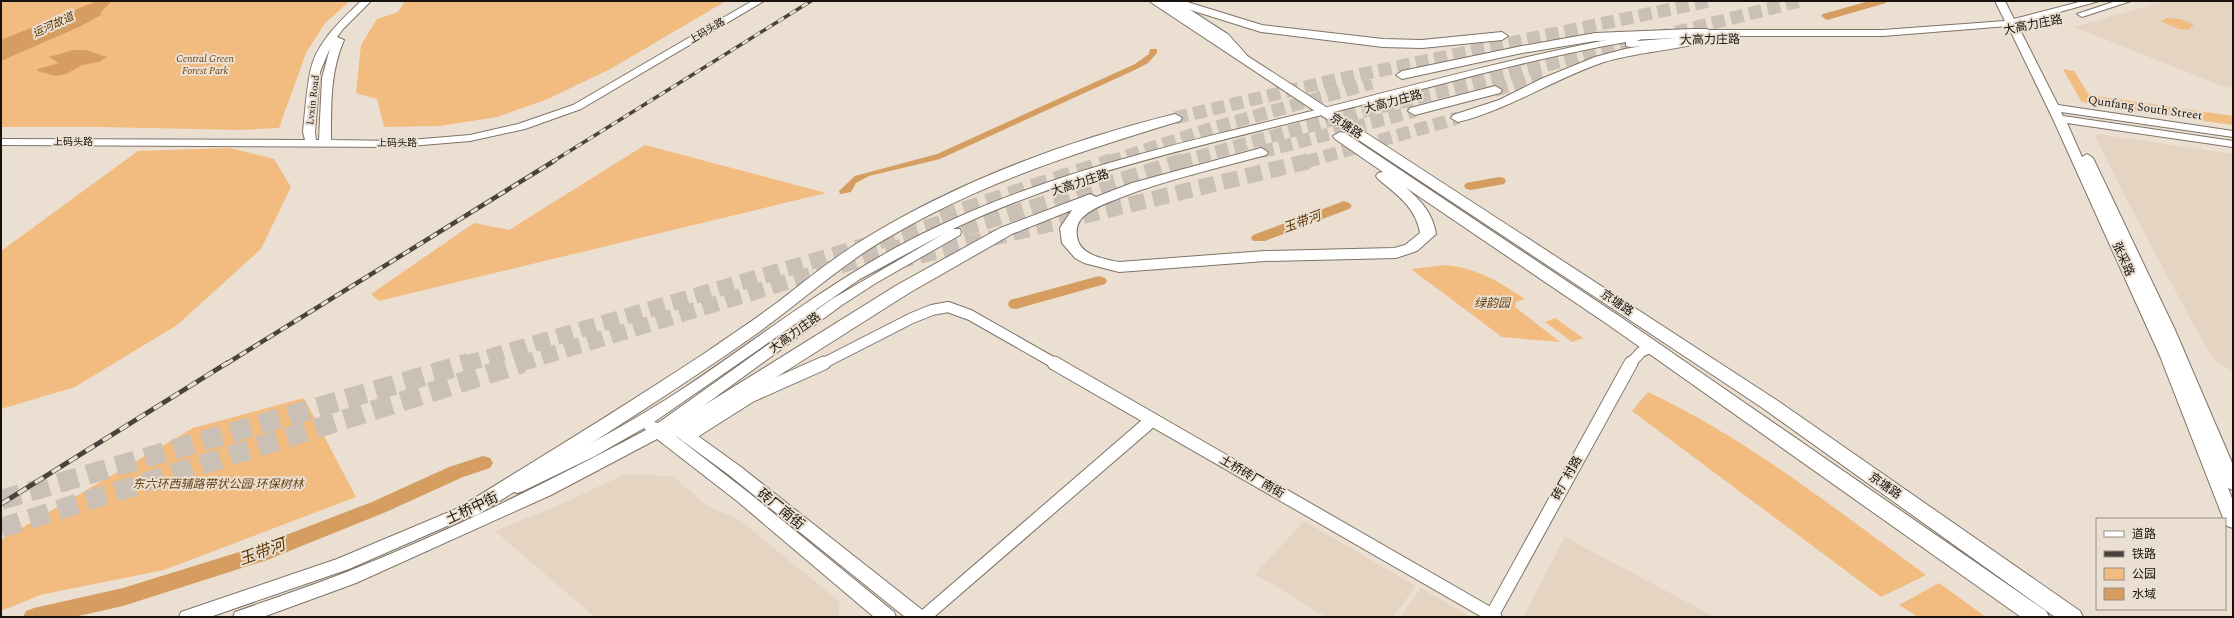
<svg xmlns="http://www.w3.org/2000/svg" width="2234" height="618" viewBox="0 0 2234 618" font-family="Spectral,'Noto Sans SC',serif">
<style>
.built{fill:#e6d4c2}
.green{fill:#f2bb7f}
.water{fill:#d59d5f}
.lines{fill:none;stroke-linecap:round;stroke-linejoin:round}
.river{fill:#d59d5f;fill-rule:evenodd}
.highway-tunnel-far2{stroke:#cbc0b5;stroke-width:13;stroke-dasharray:13 6;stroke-linecap:butt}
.highway-tunnel-far1{stroke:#cbc0b5;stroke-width:16;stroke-dasharray:16 8;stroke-linecap:butt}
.highway-tunnel{stroke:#cbc0b5;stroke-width:20;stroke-dasharray:20 10;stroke-linecap:butt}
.minor-far2-casing{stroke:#7e7367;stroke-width:10}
.minor-far1-casing{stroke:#7e7367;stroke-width:12}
.minor-casing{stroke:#7e7367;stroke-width:15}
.major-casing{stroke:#7e7367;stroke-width:2}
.highway-casing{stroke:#7e7367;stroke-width:2}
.minor-far2{stroke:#fff;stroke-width:8}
.minor-far1{stroke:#fff;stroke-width:10}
.minor{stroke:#fff;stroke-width:13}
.major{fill:#fff;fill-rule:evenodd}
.highway{fill:#fff;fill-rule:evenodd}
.rail-far2-casing{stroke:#4a433d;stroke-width:3.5}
.rail-far1-casing{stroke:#4a433d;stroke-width:4.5}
.rail-casing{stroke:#4a433d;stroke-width:5}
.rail-far2{stroke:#ebdfd2;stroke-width:2.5;stroke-dasharray:7;stroke-linecap:butt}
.rail-far1{stroke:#ebdfd2;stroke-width:3;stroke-dasharray:8;stroke-linecap:butt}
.rail{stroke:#ebdfd2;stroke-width:3.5;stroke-dasharray:10;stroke-linecap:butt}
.labels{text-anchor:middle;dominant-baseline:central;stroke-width:4;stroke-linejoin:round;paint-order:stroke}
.far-street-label{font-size:10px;fill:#17120e;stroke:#ebdfd2}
.far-park-label{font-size:10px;font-style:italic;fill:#684213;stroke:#ebdfd2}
.far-water-label{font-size:11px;font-style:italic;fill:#5b3703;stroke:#ebdfd2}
.street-label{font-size:12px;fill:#17120e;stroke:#ebdfd2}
.park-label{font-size:12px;font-style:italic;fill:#684213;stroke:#ebdfd2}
.water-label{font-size:13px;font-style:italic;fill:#5b3703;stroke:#ebdfd2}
.near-street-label{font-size:14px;fill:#17120e;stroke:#ebdfd2}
.near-water-label{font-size:16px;font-style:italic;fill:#5b3703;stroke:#ebdfd2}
</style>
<rect width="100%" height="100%" fill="#ebdfd2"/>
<path class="built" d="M2166,1H2233V86L2227,88L2074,27Z
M2098,134L2233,154V371L2215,362L2192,322L2129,204L2095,136Z
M625,474L673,476L706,505L741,521L840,602L838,617H595L495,531L564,503Z
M1304,521L1416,586L1393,617H1326L1255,574Z
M1565,537L1715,617H1523Z
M1421,588L1471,617H1400Z"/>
<path class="green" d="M1,1H350L325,23L306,53L279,128L241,130L101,127H1Z
M405,1H726L612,68L548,99L497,117L440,126L384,127L377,99L356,93L361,45L377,19L398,12Z
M2167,18L2181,19L2194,25L2188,30L2179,29L2160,21Z
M2063,69L2074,71L2089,95L2233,116V125L2092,105L2081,101Z
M645,145L826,193L379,301L371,294L474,223L509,230Z
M230,148L274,159L291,187L261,249L177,325L75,387L1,409V251L138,151Z
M1446,265C1481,270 1496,280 1525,299L1516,302L1515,307L1560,342L1502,337L1411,269Z
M1555,318L1583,338L1572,342L1545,322Z
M1648,392C1748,439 1836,510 1926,575L1881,597L1632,411Z
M304,398L356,497L164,570L40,595L1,611V540L193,428Z
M1939,583L1986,617H1918L1899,605Z"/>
<path class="water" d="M97,1H112L101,12V15L81,26L1,61V40Z
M1150,49H1157V53L1148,63L1139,68L940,159L869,176L856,183L851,192L840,194L839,191L855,176L937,154L1135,64L1149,54Z
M73,50H85L107,57L99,62L82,65L66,74L56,76L37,71L38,69L59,63L49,57Z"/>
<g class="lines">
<path class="river" d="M1869,1H1888L1886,3L1827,20L1821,16L1823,14Z
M1499,177L1504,178L1506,181L1504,184L1471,190L1466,189L1464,186L1466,183Z
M1344,201L1349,203L1352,206L1349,209L1265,241H1253L1251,238L1253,235Z
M1099,276L1105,278L1107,281L1105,284L1016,309L1010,308L1008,304L1010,300Z
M483,456L490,458L493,463L490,468L463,477L386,512L267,560L123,606L74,617H23L26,611L34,608L123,588L252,548L372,502L449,467Z"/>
<path class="highway-tunnel-far2" d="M1495,90L1543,77
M1175,118L1335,80L1709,1
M1261,152L1415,111
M1109,162L1206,130L1372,83
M1179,162L1357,113L1800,1
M1306,162L1458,118"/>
<path class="highway-tunnel-far1" d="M941,217L1112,161
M939,236L1183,161
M873,267L1309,161
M465,364L955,219
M519,364L911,244"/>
<path class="highway-tunnel" d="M1,500L469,363
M1,528L523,363"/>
<defs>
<path id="minor-far2" d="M1169,1L1225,37L1243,57"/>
<path id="minor-far1" d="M822,364L912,318L932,310L948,307L970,315L1056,364
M1630,364L1641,352L1652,347"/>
<path id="minor" d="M1054,363L1495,617
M687,436L750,396L824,363
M924,617L1152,420
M1491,617L1631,363"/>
<path id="major" d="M361,1H371L343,29L337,37L344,40C330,72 331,106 331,140L398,141L470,135L518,124L573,105L752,1H764L581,109L525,129L470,141L398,147L1,145V139L305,140L303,132C305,113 306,93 310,73C315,44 340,21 361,1ZM330,48L322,78L319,140H316L315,132L320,72Z
M1995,1H2005L2014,19L2083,1H2099L2017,24L2058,105L2233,131V137L2061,112L2063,116L2233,141V147L2067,123L2082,157L2087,154L2093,158L2175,330L2233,465V490L2228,488L2233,501V528L2227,526L2225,523L2160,356L2053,119L2008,26L1883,36H1695L1690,33L1695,30H1883L2005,21Z
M2116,1H2131L2082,17L2077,14Z
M1640,34L1645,37L1637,41L1689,37L1694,40L1689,43L1630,47L1626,46V42C1523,60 1423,90 1322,115C1197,147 1070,173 953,229H960L961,232L960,235L876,283L842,305L680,423L741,467L925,612L927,617H905L729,475L669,431L749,493L894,612L896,617H874L737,501L657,439L551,495L356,583L263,617H233L235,612C272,599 308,587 344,573C448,532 548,482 646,430L644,428L595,456L523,491L517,493L511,491L509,487L511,483C571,455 629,424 684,388C763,335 837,276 922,234C1046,172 1182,143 1316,110C1424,83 1530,53 1640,34ZM945,233L832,299L658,423L654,422L860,279Z
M480,499L486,501L488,505L486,509L349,569L210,617H179L181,612L337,559Z"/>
<path id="highway" d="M1149,1H1163L1778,401L2080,611L2083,617H2055L1764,409Z
M1166,1H1184L1262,25L1383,39L1422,40L1502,32L1508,36L1502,40L1422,48L1383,47L1261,32L1168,3Z
M1693,29H1707L1713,33L1707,37L1595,41L1522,53L1402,79L1396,75L1402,71L1522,46L1595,33Z
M1692,37L1698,41L1696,44C1666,51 1634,53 1604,62C1554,79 1510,109 1458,122L1451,118L1453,115L1499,100L1541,79L1595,57L1625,49Z
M1495,86L1502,90L1500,93L1415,115L1408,111L1410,108Z
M1175,114L1182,118L1180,121C1094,147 1009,174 929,215C903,229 876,243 852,261C818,285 786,313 752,337C663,399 571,456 479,514L472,517L465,514L462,509L465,504C546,454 628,404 708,351C731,335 755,319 778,302C805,281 832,259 861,241C956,182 1066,141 1175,114Z
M1340,132L1345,133L1622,318L2046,611L2049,617H2021L1610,326L1405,187C1421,200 1433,214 1436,234L1417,251L1396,258L1265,261L1119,272L1084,263L1075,258L1062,243L1060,228L1072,210L1012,234L909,293L685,435L658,438L651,436L648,431L651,426L674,424L897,285L1000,228L1085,196L1090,194L1096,197L1132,183L1261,148L1268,152L1266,155C1218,168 1169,179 1122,197C1110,202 1094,207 1084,216C1077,222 1076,229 1077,237C1080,256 1105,259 1119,262L1265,251L1394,248L1405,245L1420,233C1416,207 1396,194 1378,179L1376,176L1378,173L1383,172L1335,139L1333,136Z"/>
</defs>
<use href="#minor-far2" class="minor-far2-casing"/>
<use href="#minor-far1" class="minor-far1-casing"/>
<use href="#minor" class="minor-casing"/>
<use href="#major" class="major-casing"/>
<use href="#highway" class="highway-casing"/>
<use href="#minor-far2" class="minor-far2"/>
<use href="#minor-far1" class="minor-far1"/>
<use href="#minor" class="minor"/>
<use href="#major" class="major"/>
<use href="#highway" class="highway"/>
<defs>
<path id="rail-far2" d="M552,162L811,1"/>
<path id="rail-far1" d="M226,364L554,161"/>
<path id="rail" d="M1,504L227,363"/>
</defs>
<use href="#rail-far2" class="rail-far2-casing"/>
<use href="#rail-far1" class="rail-far1-casing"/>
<use href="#rail" class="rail-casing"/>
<use href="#rail-far2" class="rail-far2"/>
<use href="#rail-far1" class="rail-far1"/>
<use href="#rail" class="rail"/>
</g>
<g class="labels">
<g class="far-street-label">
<text transform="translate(707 31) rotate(-31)">上码头路</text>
<text transform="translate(313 100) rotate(-83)">Lvxin Road</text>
<text x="73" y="142">上码头路</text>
<text x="397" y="143">上码头路</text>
</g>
<g class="far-park-label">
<text x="205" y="59">Central Green<tspan x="205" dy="12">Forest Park</tspan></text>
</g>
<g class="far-water-label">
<text transform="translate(53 25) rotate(-25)">运河故道</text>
</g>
<g class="street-label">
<text transform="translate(2033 25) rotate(-11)">大高力庄路</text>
<text transform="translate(1710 40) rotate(-1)">大高力庄路</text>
<text transform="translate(1393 102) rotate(-15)">大高力庄路</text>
<text transform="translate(2145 108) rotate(8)">Qunfang South Street</text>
<text transform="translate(1346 126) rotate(33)">京塘路</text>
<text transform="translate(1080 183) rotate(-18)">大高力庄路</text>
<text transform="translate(2123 259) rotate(66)">张采路</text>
<text transform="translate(1617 303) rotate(34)">京塘路</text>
<text transform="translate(795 333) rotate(-36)">大高力庄路</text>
<text transform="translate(1252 477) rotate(30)">土桥砖厂南街</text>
<text transform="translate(1567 478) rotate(-61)">砖厂村路</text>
<text transform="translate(1885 486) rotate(35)">京塘路</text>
</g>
<g class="park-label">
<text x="1492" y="303">绿韵园</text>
<text x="218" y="484">东六环西辅路带状公园·环保树林</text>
</g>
<g class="water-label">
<text transform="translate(1302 222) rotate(-20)">玉带河</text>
</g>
<g class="near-street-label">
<text transform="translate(472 508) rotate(-25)">土桥中街</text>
<text transform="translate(781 509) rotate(39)">砖厂南街</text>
</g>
<g class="near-water-label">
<text transform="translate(262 552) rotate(-20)">玉带河</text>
</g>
</g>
<rect width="2234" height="618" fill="none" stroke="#17120e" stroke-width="4"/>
<rect x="2096" y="518" width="130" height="92" fill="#ebdfd2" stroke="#968d84"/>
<rect x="2104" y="531" width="20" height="6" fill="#ffffff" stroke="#968d84"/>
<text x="2132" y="538" font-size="12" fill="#17120e">道路</text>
<rect x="2104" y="551" width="20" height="6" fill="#4a433d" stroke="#968d84"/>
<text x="2132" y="558" font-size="12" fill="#17120e">铁路</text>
<rect x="2104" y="568" width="20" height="12" fill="#f2bb7f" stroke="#968d84"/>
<text x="2132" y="578" font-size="12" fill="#17120e">公园</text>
<rect x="2104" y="588" width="20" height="12" fill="#d59d5f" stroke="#968d84"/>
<text x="2132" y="598" font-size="12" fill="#17120e">水域</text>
</svg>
